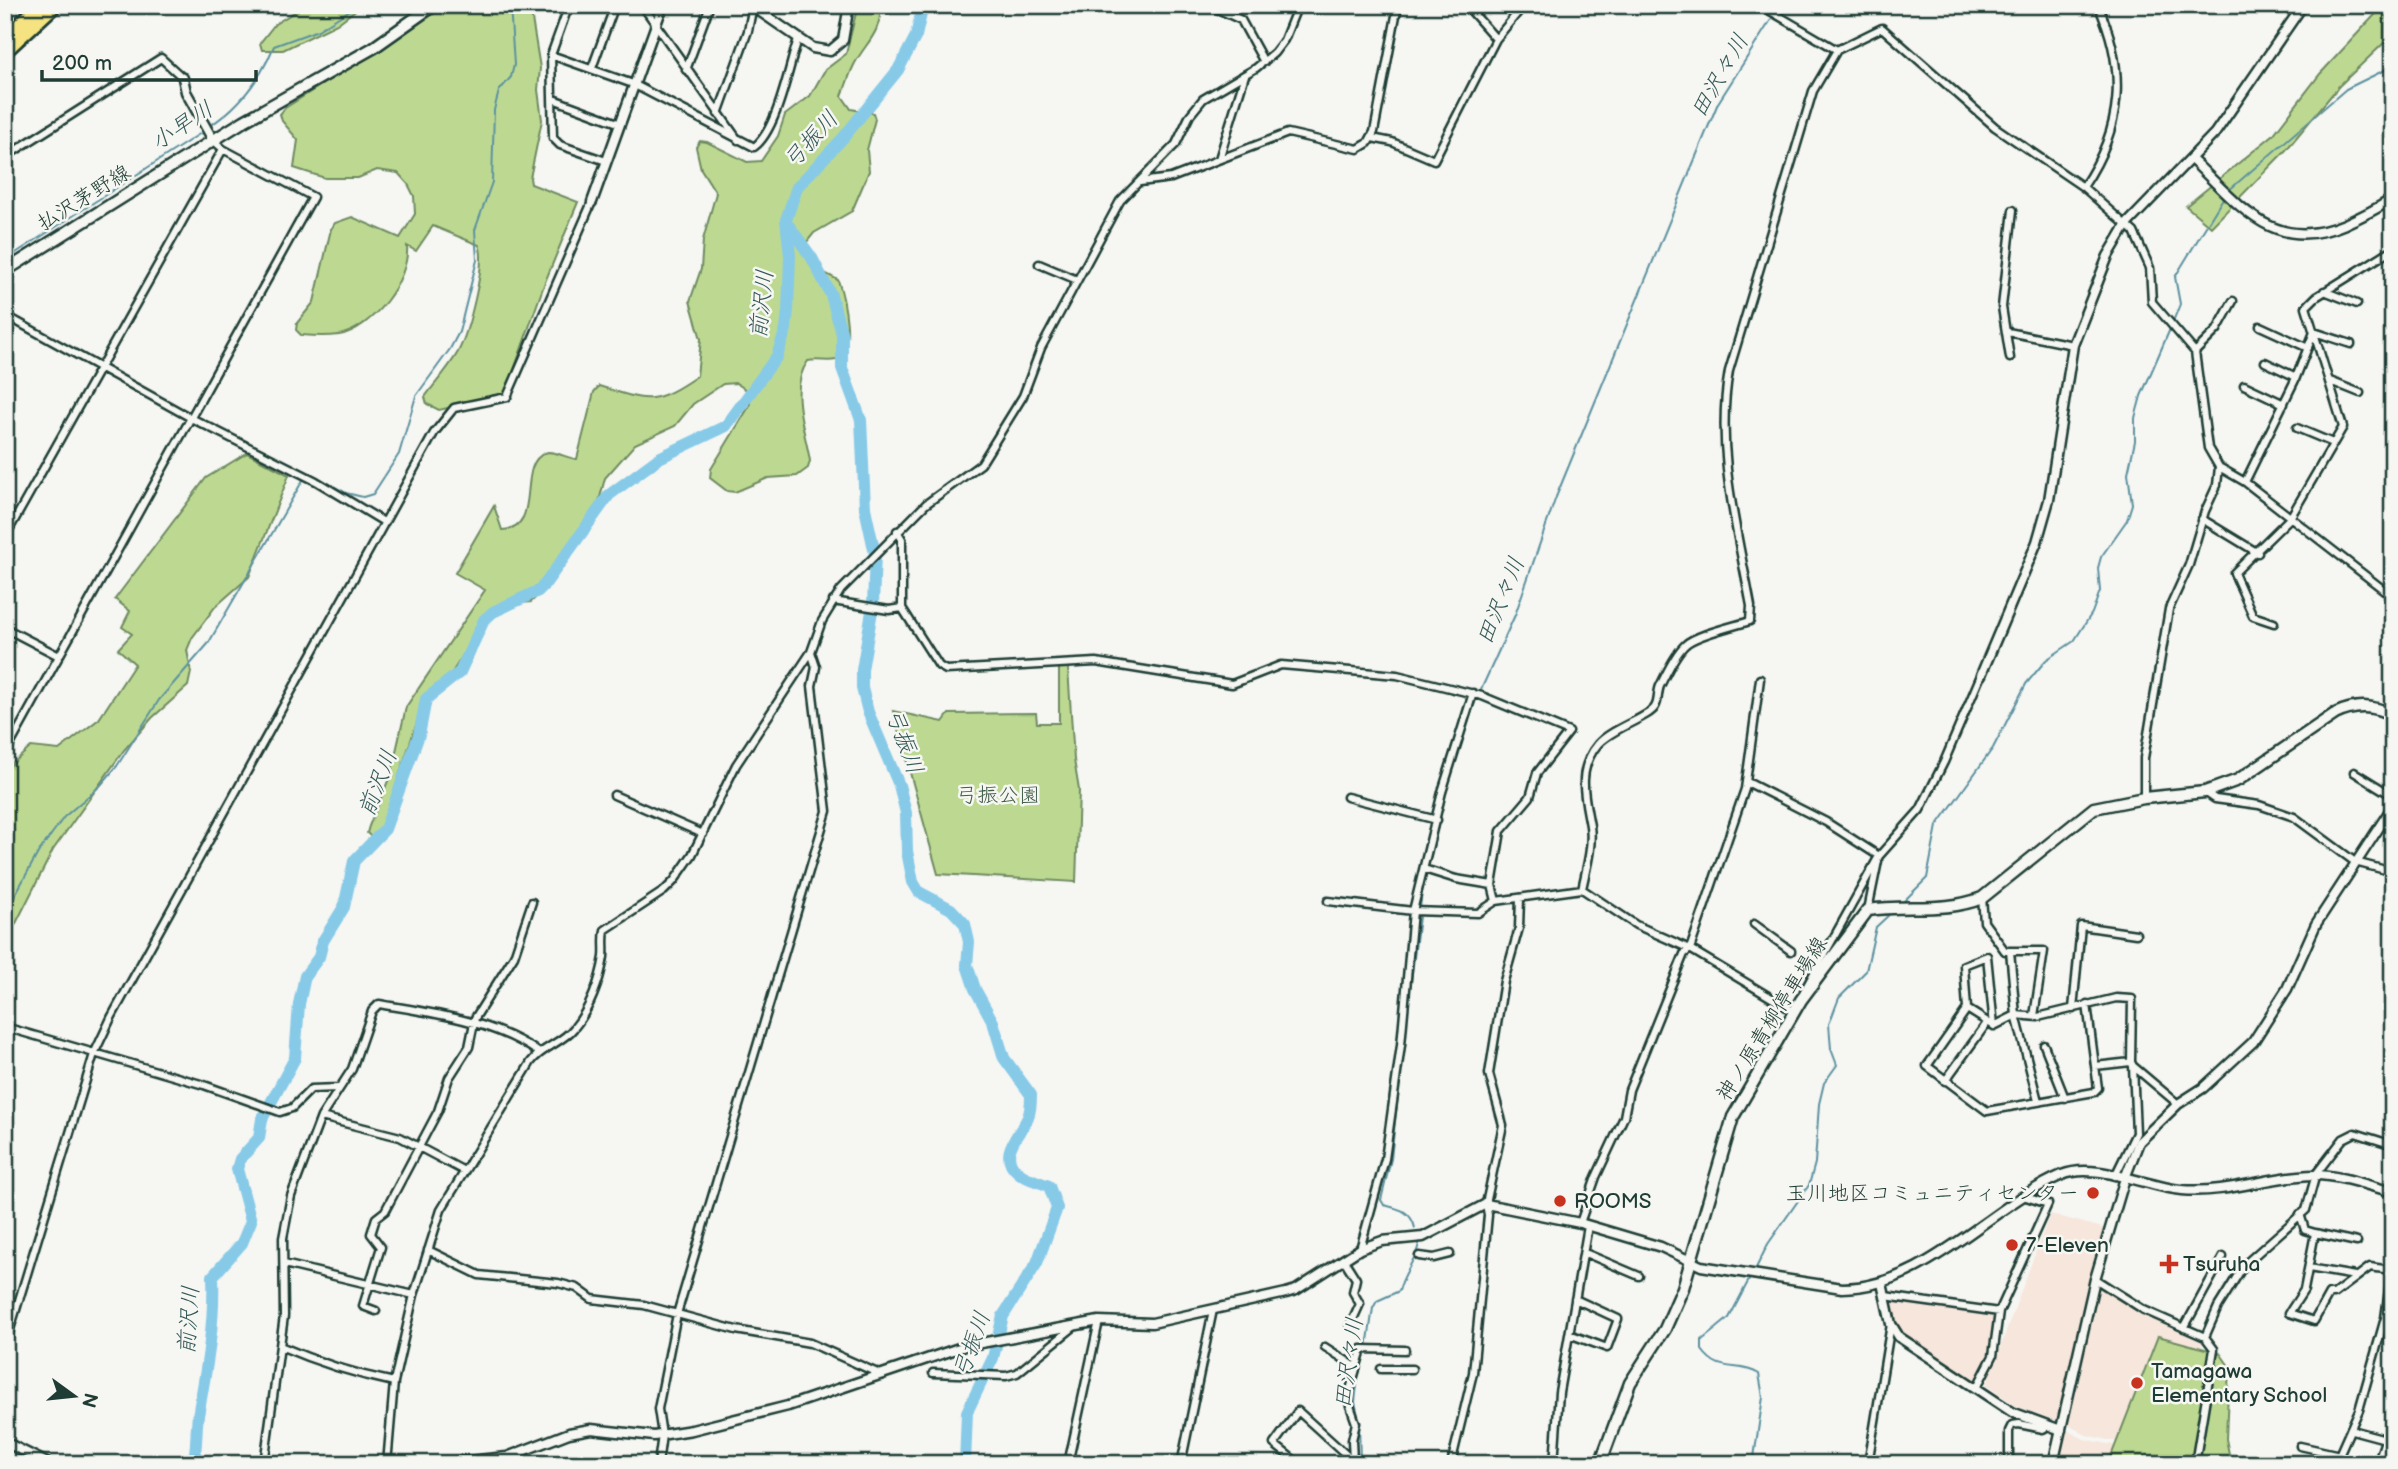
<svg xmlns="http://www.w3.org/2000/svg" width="2398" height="1469" viewBox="0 0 2398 1469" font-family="'Balsamiq Sans','Klee One',sans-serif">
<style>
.built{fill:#f6e6dc}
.green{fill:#bdd991;stroke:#6e8b62;stroke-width:2}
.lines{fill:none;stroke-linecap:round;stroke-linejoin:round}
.stream{stroke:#5d92a0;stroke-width:2}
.river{stroke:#87cae8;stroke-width:12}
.minor-casing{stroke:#1f3d34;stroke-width:11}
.tertiary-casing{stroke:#1f3d34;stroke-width:13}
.secondary-casing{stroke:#1f3d34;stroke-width:15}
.motorway-casing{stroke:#1f3d34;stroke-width:18}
.minor{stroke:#f6f6f2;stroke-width:6}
.tertiary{stroke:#f6f6f2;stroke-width:8}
.secondary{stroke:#f6f6f2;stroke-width:10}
.motorway{stroke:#f5e382;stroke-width:12}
.poi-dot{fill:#c8321e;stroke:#f6f6f2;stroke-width:2.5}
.labels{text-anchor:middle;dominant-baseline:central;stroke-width:5;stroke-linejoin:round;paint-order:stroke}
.street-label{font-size:21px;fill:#1f3d34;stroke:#f6f6f2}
.park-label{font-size:21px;fill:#3f5c47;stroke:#f6f6f2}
.poi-label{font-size:21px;fill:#1f3d34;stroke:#f6f6f2;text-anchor:start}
.water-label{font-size:23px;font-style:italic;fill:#345958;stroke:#f6f6f2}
</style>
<rect width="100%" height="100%" fill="#f6f6f2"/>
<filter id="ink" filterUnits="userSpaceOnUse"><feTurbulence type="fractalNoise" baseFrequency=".0143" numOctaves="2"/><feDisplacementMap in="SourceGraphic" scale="14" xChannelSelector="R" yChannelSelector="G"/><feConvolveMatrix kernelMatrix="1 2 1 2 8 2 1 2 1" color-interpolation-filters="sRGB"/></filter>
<g filter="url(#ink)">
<path class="built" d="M2050,1214L2106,1229L2059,1422L2016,1406L1986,1385Z
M2099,1289L2144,1315L2202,1342L2189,1449L2170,1454L2086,1435L2067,1424Z
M1891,1299L2000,1316L1978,1383L1915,1343L1898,1328Z
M2064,1429L2084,1439L2189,1461V1464H2055Z"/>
<path class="green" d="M306,5H362L337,24L283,50H262L260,43L275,24Z
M448,5H536L532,19L540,68L538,90L542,120L530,178L531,184L578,202L545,282L505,395L439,410L427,404L425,397C436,382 449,368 458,352C468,333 487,263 479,245L433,226L416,251L407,246C410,280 372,329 339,335C327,337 312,336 301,335L296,330L297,323L314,302L331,229L335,223L352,217L400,238L415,214L414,196L408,184L398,173L377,170L358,178H325L294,168L298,140L282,121L280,114L285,108Z
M858,5H881C880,37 866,41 854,65C849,75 846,86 842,96L851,109L873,113L875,119L867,150L869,171L852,211L814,233L801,249L813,267L838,280C843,295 857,353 836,360C828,362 817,359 808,361C788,388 805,430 810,461L808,468L797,476L768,478L735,492L727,491L710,478L711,469L750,405L748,391L736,383L723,384L693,404L675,426L635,444L605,478L596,513L564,553L546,588L531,602L510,604L486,619L451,674L422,707L379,836L372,838L367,833L369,826L391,774L406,707L485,590L455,573L494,506L502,530C544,528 515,465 545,453C552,449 568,459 577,459L594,392L599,386C648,402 653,406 697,376L701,339L690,301L701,269L703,240L716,193L701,169L696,147L700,141L707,142L747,162L761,161L778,136L785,115L810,96L825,70L846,54Z
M2384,5H2393V33L2387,40L2339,86L2286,150L2211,227L2186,206L2273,135L2320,74Z
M247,453L289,475L249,577L215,607L192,638L187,650L191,672L188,686L152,718L124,750L53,850L5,945V770L31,747L59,750L99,719L135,664L118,649L132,634L122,627L130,611L115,599L206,478Z
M1059,667L1068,668L1074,760L1079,790L1076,882L938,874L893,711L943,722L949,714L1036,713L1037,723H1059Z
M2158,1336L2220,1353L2229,1366L2226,1439L2231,1464H2108Z"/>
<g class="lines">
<path class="stream" d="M1777,10L1780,5
M208,127C240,107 260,80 274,46L318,30L358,5
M2228,191L2346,89L2393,66
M5,260L204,131
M2172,324L2180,304L2175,277L2225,195
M320,479L346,493L363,497L373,494L399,454L416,396L450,349L459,332L477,260L475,230L492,182L494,110L499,91L511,77L514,65L510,5
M1480,692L1515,615L1556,497L1718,103L1774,15
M1457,754L1477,697
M1902,903L1927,878L1937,826L1993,748L2026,684L2046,660L2074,641L2092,613L2100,591L2098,568L2101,557L2127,520L2132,504L2128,473L2135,441V418L2141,396L2170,329
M5,939L9,906L38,853L64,817L100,786L117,766L159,700L208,644L303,480
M1407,1015L1422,892L1449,780
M1401,1066L1391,1159L1381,1200L1384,1205C1400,1209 1411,1211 1415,1228
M1755,1270L1768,1244L1809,1185L1815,1163L1819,1104L1824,1083L1837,1065L1831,1049L1829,1024L1839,998L1866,971L1876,927L1892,912
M1750,1278L1729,1318L1702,1340V1350C1720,1375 1737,1361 1759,1374L1763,1397L1753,1464
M1367,1347L1373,1308L1377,1301L1399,1291C1403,1273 1415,1262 1419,1244
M1360,1464L1359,1420L1355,1402L1359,1369L1366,1352"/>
<path class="river" d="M789,226L812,258L831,295L842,335V368L861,420L865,508L875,554L873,605L862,670V688L868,712L899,785L906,813L907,851L913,882L919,892L951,909L965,924L969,942L967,965L975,989L993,1022L1004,1058L1031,1095C1031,1103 1031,1110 1028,1117C1021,1134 996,1154 1018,1172C1025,1179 1040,1182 1049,1186L1057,1208L1037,1263L1003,1316L993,1358L967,1412L965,1464
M193,1464C198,1445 195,1428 199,1410C207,1366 215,1321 213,1276L242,1243L251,1221L237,1169L240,1159L259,1138L262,1119L295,1058L299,1004L305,976L319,957L323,941L344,907L354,861L385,829L419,735L426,699L460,672L484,620L493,612L538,591L545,584L609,495L659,458L726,426L777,356L786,329L788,310L790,256L786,220L797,187L843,138L898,70L916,36L923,5"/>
<defs>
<path id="minor" d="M569,5L551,55L553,138L560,145L606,161
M642,5L738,140
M1209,5L1241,20L1264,62
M1466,5L1496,39
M1760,5L1837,50
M551,55L633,84L754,147C777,131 789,66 798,39
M592,68L615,5
M686,70L710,5
M553,99L618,123
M718,114L748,31L753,5
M1372,138L1392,142L1434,160L1496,39L1524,5
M5,157L161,58L183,78
M1219,159L1245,75
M1140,182L1171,178L1288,133L1358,149L1368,143L1374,132L1398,5
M2083,187C2123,128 2127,70 2098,5
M1039,264L1077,280
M2324,291L2357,304
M5,315L191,418L316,481L384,522
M2260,326L2308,348
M2008,332L2073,345
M2314,332L2351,344
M2195,352L2217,330L2233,301
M2010,358L2002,307L2013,210
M2265,362L2296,377
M2330,381L2360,393
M2244,385L2284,404
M2297,428L2333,443
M2245,482L2295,380L2314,332
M2202,519L2258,553
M897,531L902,539V608L939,666L946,670L1096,662L1232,684L1281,665L1397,675L1482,696L1569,732L1537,773L1530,797L1501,831L1492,885L1496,901
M5,537L223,149
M833,601L889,610L902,608
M2274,623L2253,616L2234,573L2290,518L2343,427L2306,307L2316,297L2393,249
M5,628L59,656
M5,754L313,197L223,149L213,140
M2354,772L2393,796
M1747,782L1826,822L1879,856
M2205,792L2215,799L2259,805L2294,817L2355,862L2393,872
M614,795L703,834
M1347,797L1437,820
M2144,798V758L2169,609L2189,565L2205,511L2217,485L2219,467
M1424,869L1456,879L1492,885
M1582,889C1586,869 1593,847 1590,826C1585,798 1576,770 1598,744C1612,728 1650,717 1655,707C1659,701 1657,693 1660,686C1666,674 1675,654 1685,645C1694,635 1735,626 1750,621L1751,606C1737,529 1715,450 1729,371L1813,91L1837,50L1882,28L1995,127L2083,187L2134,232L2150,268L2152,302L2195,352L2208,448L2219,467L2245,482L2393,597
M1982,898L1984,922L2005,951H2010
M1328,901L1413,911L1478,913L1496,901L1582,889L1636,925L1690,949L1795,1012
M1868,910L1878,861
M1754,924L1791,951
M1804,991L1879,856L1920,810L1944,762L1981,675
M2087,1004L2095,1066
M1967,1009L1994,1026L1987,956L1964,965L1967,1009L1927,1066L1987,1111L2094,1092L2098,1088L2095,1066L2131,1062
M2073,1009L2081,926L2136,934
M1994,1026L2016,1015L2010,951H2044L2034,1016
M5,1027L204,1085L280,1112L292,1108L311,1089L338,1088
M2044,1045L2065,1098
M2133,1066L2178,1104
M1945,1081L1987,1023
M2038,1101L2016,1015L2038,1017L2116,998L2132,999L2131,1062L2133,1066L2136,1133L2115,1176
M464,1171L400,1137L321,1117L352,1069L372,1011L379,1004C432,1013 492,1020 538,1052
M2300,1214L2305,1230L2315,1233
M1580,1223L1596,1177L1624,1117L1629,1090L1684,954L1690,949L1745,789L1760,679
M2357,1242L2315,1233L2304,1290L2289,1313L2314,1321L2329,1294H2334L2370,1267L2391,1270
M1360,1249L1385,1159L1401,1045L1413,911L1442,792L1473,693
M428,1250L479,1275L558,1283L577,1288L592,1299L644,1305L736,1330L810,1343L882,1375
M1585,1253L1639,1276
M1419,1256L1434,1258L1450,1254
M1344,1260L1356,1279L1353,1292L1360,1304L1350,1326
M284,1264L414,1295
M2309,1268L2355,1276
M2095,1279L2144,1310L2205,1337L2214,1349L2195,1464
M1885,1296L1999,1312
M376,1311L363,1306L381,1247L371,1234L376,1218L385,1211L438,1111L449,1078L469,1047L475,1018L514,956L532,902
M2184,1328L2223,1257
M1569,1334L1607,1348L1618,1319L1575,1299
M2205,1337L2218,1307L2244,1265L2306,1210L2316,1174L2343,1139L2355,1133L2393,1145
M5,1346L94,1054L111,1018L434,433L454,408L507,397L592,202
M280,1346C317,1362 355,1374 394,1382
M1325,1347L1356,1367
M1381,1369H1412
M933,1373L1006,1376L1017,1373L1075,1326
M1979,1383L1993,1356L1999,1312L2048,1204L2026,1197
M2352,1430L2393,1441
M2300,1446L2340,1455
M1353,1461L1352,1440L1356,1423L1349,1403V1393L1362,1349L1405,1350
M264,1464L284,1316L283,1238L291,1196L321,1117
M387,1464L394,1382L414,1295L441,1210L531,1062C542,1047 562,1043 574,1028C590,1009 600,981 604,957C605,948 603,939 605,930L664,891L674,881L692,855L736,765L811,652L822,621L841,590L926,504L981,464L1023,396L1041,348L1120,201L1176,144L1190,115L1203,99L1256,68L1274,53L1284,40L1298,5
M658,1464L662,1435L658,1409L677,1314L827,811L812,686L816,667L811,652
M1068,1464L1099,1321
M1181,1464L1213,1310
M1299,1464L1274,1444L1298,1411L1353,1461
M1341,1464L1353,1462
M1451,1464L1473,1373L1488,1215L1486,1204L1503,1125L1489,1074L1504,981L1519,928L1520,898
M1554,1464L1559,1392L1588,1226
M1868,1464L1891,1324
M2009,1464V1431L2012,1425L2019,1424L2043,1429L2048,1426
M2335,1464L2359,1410L2385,1318L2393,1261
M2377,1464L2393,1417"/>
<path id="tertiary" d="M752,6L813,48L830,51L843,40L849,5
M183,78L186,92L213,140
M2191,159C2240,205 2273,255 2345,224C2362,216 2378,209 2393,198
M592,202L663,5
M1981,675L2037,542L2049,500L2073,345L2108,256L2127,224L2215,133L2303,5
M1882,1283L1891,1324L1899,1337L2012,1412L2061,1430
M5,1442L49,1464
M438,1464L507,1457L569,1433L591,1429L654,1436L692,1430L788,1406L965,1346L1099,1321L1152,1323L1286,1293L1296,1290L1360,1249L1382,1241L1423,1237L1486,1204L1580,1223L1661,1247L1701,1266L1842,1288C1927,1287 1988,1207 2062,1175C2095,1161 2147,1187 2182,1190C2229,1194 2272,1175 2315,1175C2340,1175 2369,1186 2393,1192
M2053,1464L2095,1279L2125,1178L2139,1142L2178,1104L2203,1088L2253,1042L2287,989L2316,924L2393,806"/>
<path id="secondary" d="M5,271L244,121L373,48L434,5
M1600,1464L1630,1383L1665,1329L1683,1288L1733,1117L1801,1000L1868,910C1907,904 1944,913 1982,898L2094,808L2144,798L2205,792L2238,780L2335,714C2356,704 2372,705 2393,715"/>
<path id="motorway" d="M5,38L40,5
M5,51L55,5"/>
</defs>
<use href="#minor" class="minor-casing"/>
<use href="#tertiary" class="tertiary-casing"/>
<use href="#secondary" class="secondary-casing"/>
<use href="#motorway" class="motorway-casing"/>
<use href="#minor" class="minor"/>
<use href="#tertiary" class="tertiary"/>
<use href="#secondary" class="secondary"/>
<use href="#motorway" class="motorway"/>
</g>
</g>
<g class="poi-dot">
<circle cx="2093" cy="1193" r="7"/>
<circle cx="1560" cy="1201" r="7"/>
<circle cx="2012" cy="1245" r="7"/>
<path d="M2165.5 1253.5h7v7h7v7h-7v7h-7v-7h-7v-7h7z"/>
<circle cx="2137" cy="1383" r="7"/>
</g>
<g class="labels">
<g class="street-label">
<text transform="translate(84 198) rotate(-32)">払沢茅野線</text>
<text transform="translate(1772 1019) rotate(-58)">神ノ原青柳停車場線</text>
</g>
<g class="park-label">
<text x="998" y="795">弓振公園</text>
</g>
<g class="poi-label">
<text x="2079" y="1193" text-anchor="end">玉川地区コミュニティセンター</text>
<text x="1574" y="1201">ROOMS</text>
<text x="2026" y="1245">7-Eleven</text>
<text x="2183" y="1264">Tsuruha</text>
<text x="2151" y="1371">Tamagawa<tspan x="2151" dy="24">Elementary School</tspan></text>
</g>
<g class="water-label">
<text transform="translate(1720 76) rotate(-60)">田沢々川</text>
<text transform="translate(182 126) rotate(-33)">小早川</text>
<text transform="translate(811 140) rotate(-48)">弓振川</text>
<text transform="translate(762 304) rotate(-84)">前沢川</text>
<text transform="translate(1501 601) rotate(-68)">田沢々川</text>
<text transform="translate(904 741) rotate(70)">弓振川</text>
<text transform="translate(378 783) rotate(-69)">前沢川</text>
<text transform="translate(189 1320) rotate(-86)">前沢川</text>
<text transform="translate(972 1345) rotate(-70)">弓振川</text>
<text transform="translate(1349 1363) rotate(-82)">田沢々川</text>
</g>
</g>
<rect width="2398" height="1469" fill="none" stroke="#f6f6f2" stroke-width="28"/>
<rect x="14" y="14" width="2370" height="1441" fill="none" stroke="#1f3d34" stroke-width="2.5" filter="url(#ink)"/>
<g transform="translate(74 1396) rotate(105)" stroke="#f6f6f2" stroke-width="5" paint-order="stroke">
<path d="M0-5L12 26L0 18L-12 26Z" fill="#1f3d34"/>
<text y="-10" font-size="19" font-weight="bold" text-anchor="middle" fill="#1f3d34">N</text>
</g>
<path d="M42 70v10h214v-10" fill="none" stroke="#1f3d34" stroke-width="3.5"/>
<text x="52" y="70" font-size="21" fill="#1f3d34" stroke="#f6f6f2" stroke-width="5" paint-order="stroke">200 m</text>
</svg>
